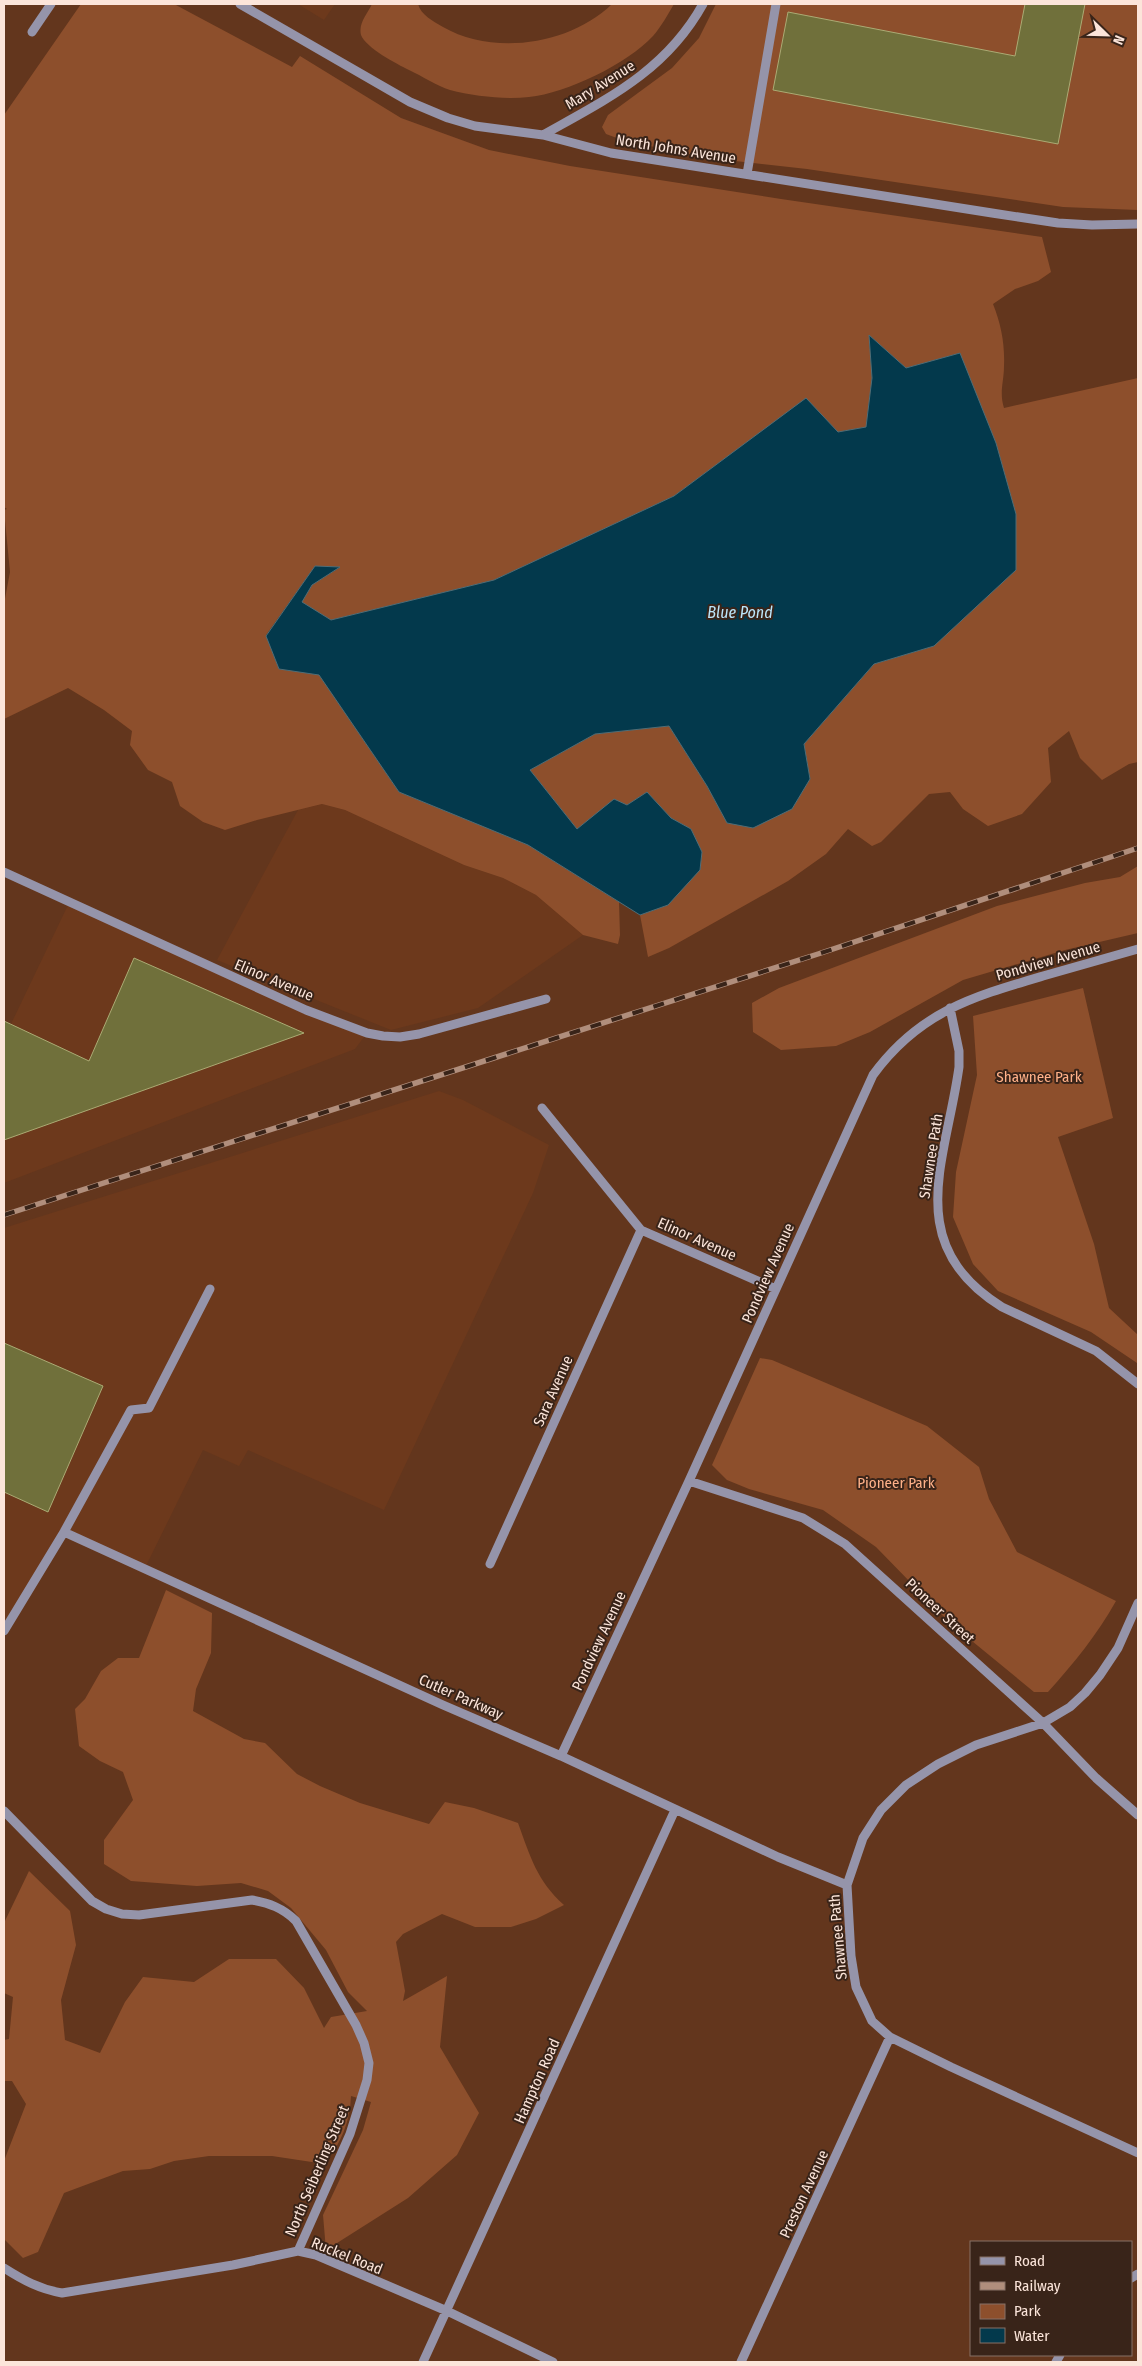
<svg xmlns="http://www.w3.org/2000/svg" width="1142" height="2366" viewBox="0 0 1142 2366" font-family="'Fira Sans Condensed',sans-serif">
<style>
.built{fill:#6d391c}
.green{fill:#8d4f2c}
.water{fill:#03394c;stroke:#4e6d77}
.building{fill:#70703b;stroke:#abab74}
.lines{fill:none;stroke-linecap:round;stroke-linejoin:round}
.minor{stroke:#9594aa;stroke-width:9}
.rail-casing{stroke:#b08e7c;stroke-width:5.5}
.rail{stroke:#392419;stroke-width:4;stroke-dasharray:11;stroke-linecap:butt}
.labels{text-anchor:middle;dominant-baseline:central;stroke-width:4;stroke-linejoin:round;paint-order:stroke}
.street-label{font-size:15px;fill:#fce5da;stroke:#392419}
.park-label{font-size:15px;fill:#ffb189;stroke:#392419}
.water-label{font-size:16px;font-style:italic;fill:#bbe6fb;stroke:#392419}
</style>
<rect width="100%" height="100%" fill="#63361d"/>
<path class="built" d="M298,4H335L324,20Z
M322,804L345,810L464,865L503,878L536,895L583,935L478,1008L391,1030L217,960L298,810Z
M69,903L367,1033L355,1049L4,1183V1021L11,1024Z
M439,1091L463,1100L549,1145L533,1193L384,1510L248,1450L239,1466L203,1450L144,1570L64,1532L4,1631V1228Z"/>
<path class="green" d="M81,4H174L292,67L300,56L401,118L489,150L570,166L781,199L1042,237L1051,272L1038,281L1015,289L993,304C1001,324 1005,344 1004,366C1004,382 999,392 1004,408L1138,378V762L1129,764L1102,780L1080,758L1069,731L1048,748L1051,782L1022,814L988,826L963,809L950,792L929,794L881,842L872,846L848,829L826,854L788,881L669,948L648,957L640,915L668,905L691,829L671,818L647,792L627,805L614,800L577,829L530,770L595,734L669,726L707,786L727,823L810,779L804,744L874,664L934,646L960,353L906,368L869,335L872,378L866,427L838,432L806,399L674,496L494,580L331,620L301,603L312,585L339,568L315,566L266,635L279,669L319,674L399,792L528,845L619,902L620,935L618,944L583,935L536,895L503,878L464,865L345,810L322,804L257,820L225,830L203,822L180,806L172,782L148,770L130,745L132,731L104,710L68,688L4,719V604L10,572L4,510L7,509L4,507V115Z
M372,4H418C421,15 433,21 443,27C493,56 570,45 612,4H674C668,14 661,27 653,36C627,64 567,93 529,97C505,100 474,96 450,90C437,86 422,76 409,70C397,64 366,48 361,35C358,23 368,13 372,4Z
M716,4H1138V210L1063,207L807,169L709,158L625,141L606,134L602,127L608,115L672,68L699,38Z
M1138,866V933L1065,950L963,980L870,1032L836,1046L781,1050L753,1032L752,1003L779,988L997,906L1085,883L1120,877Z
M1083,988L1113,1118L1058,1137L1094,1244L1109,1308L1138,1335L1137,1363L1091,1332L998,1291L973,1264L953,1217L956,1172L977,1075L973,1016Z
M760,1358L772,1360L927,1426L979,1467L989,1499L1017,1552L1116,1601C1097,1635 1074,1663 1048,1692H1034L950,1623L876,1547L823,1510L749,1489L727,1480L712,1465Z
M166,1590L212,1613L211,1653L196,1689L193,1711L244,1739L265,1743L297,1774L320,1786L360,1803L429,1824L445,1802L474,1808L518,1823C530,1856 537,1881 564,1905L536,1919L511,1927H475L442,1914L403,1934L396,1942L405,1991L403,2001L447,1976L440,2047L479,2113L457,2155L408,2198L326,2250L323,2215L363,2130L371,2102L351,2096C350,2123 341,2142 325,2164L272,2156H209L174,2161L150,2169L123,2171L64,2193L38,2252L23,2258L4,2239V2161L26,2104L12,2081H4V2040L9,2039L13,1997L4,1993V1923L29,1871L70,1911L76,1945L61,2000L65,2040L100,2053L125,2002L143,1977L194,1982L229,1959H276L304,1988L324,2028L331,2017L367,2011L348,1992L326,1950L291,1908L268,1891L241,1883L197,1886L131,1881L104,1864V1840L133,1800L123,1772L100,1761L79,1746L75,1709L85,1699L101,1671L118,1658H139Z"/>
<path class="water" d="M869,335L906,368L960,353L996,443L1016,514V570L934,646L874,664L804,744L810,779L792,809L753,828L727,823L707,786L669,726L595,734L530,770L577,829L614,799L627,805L647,792L671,818L691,829L702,852L700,870L668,905L640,915L528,845L399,792L319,675L279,669L266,636L315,566L340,567L312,585L302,602L331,620L494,580L674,496L806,398L838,432L866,427L872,378Z"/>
<path class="building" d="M1025,4H1085L1058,144L773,90L788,12L1015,56Z
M134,958L304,1033L4,1140V1021L89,1061Z
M4,1343L103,1386L48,1512L4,1492Z"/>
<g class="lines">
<path class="minor" d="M240,4L410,102L448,118L475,126L543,135L611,153L992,213L1058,223L1092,225L1138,224
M32,32L51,4
M543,135C607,99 666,71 703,4
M747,174L776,4
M4,872L306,1010L367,1033L383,1036L400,1037L419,1034L546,999
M950,1008L959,1051V1067C946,1161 901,1244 1002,1307L1096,1351L1138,1384
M542,1108L641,1230L776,1289
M689,1481L803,1518L845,1544L1043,1723L1096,1778L1138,1815
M64,1532L443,1705L561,1756L778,1857L847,1885
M490,1564L641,1230
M1138,1603L1118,1648L1100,1675L1085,1693L1070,1707L1043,1723L976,1745L938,1764L906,1785L881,1810L863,1838L847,1885L851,1956L856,1987L872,2021L890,2037L951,2067L1138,2153
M4,1631L64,1532L131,1410L149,1408L210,1289
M561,1756L689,1481L873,1075C919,1012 972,997 1043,976C1075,967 1106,958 1138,949
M4,1811L92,1901L106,1909L122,1914L139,1915L252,1900C269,1903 283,1908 296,1921L356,2025L364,2043L369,2063L367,2080L350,2134L298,2251
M4,2268C23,2280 39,2289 62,2293L233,2265L298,2251L316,2255L447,2311L553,2362
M1131,2278L1138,2274
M423,2362L675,1810
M741,2362L890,2037
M1056,2362L1060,2355"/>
<defs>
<path id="rail" d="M4,1215L818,954L1138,848"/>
</defs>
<use href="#rail" class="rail-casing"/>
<use href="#rail" class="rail"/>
</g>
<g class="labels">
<g class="street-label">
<text transform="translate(600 85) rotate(-32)">Mary Avenue</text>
<text transform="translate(676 149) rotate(9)">North Johns Avenue</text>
<text transform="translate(1048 961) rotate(-16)">Pondview Avenue</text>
<text transform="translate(274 980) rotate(23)">Elinor Avenue</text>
<text transform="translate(931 1156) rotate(-81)">Shawnee Path</text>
<text transform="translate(697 1239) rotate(24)">Elinor Avenue</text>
<text transform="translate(768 1273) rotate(-66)">Pondview Avenue</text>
<text transform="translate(553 1391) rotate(-66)">Sara Avenue</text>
<text transform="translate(940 1611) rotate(43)">Pioneer Street</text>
<text transform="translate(599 1641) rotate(-65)">Pondview Avenue</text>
<text transform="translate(461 1697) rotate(24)">Cutler Parkway</text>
<text transform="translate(838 1937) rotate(-95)">Shawnee Path</text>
<text transform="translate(537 2081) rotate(-66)">Hampton Road</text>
<text transform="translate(317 2171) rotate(-67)">North Seiberling Street</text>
<text transform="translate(804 2194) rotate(-65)">Preston Avenue</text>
<text transform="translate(347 2256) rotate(22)">Ruckel Road</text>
</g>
<g class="park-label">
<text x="1039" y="1077">Shawnee Park</text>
<text x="896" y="1483">Pioneer Park</text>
</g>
<g class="water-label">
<text x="740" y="612">Blue Pond</text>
</g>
</g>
<rect width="1142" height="2366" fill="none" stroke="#fce5da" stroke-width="10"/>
<rect x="970" y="2241" width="162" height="115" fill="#392419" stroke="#877166"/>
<rect x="980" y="2257" width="25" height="8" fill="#9594aa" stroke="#877166"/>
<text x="1014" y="2266" font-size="15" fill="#fce5da">Road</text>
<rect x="980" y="2282" width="25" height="8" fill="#b08e7c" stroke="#877166"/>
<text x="1014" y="2291" font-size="15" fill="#fce5da">Railway</text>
<rect x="980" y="2304" width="25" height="15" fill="#8d4f2c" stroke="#877166"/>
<text x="1014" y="2316" font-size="15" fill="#fce5da">Park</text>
<rect x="980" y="2328" width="25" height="15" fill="#03394c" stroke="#877166"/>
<text x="1014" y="2341" font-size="15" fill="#fce5da">Water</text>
<g transform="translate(1107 35) rotate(113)" stroke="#392419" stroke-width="4" paint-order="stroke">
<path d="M0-4L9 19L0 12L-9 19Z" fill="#fce5da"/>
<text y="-8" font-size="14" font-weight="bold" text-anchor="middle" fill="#fce5da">N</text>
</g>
</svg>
